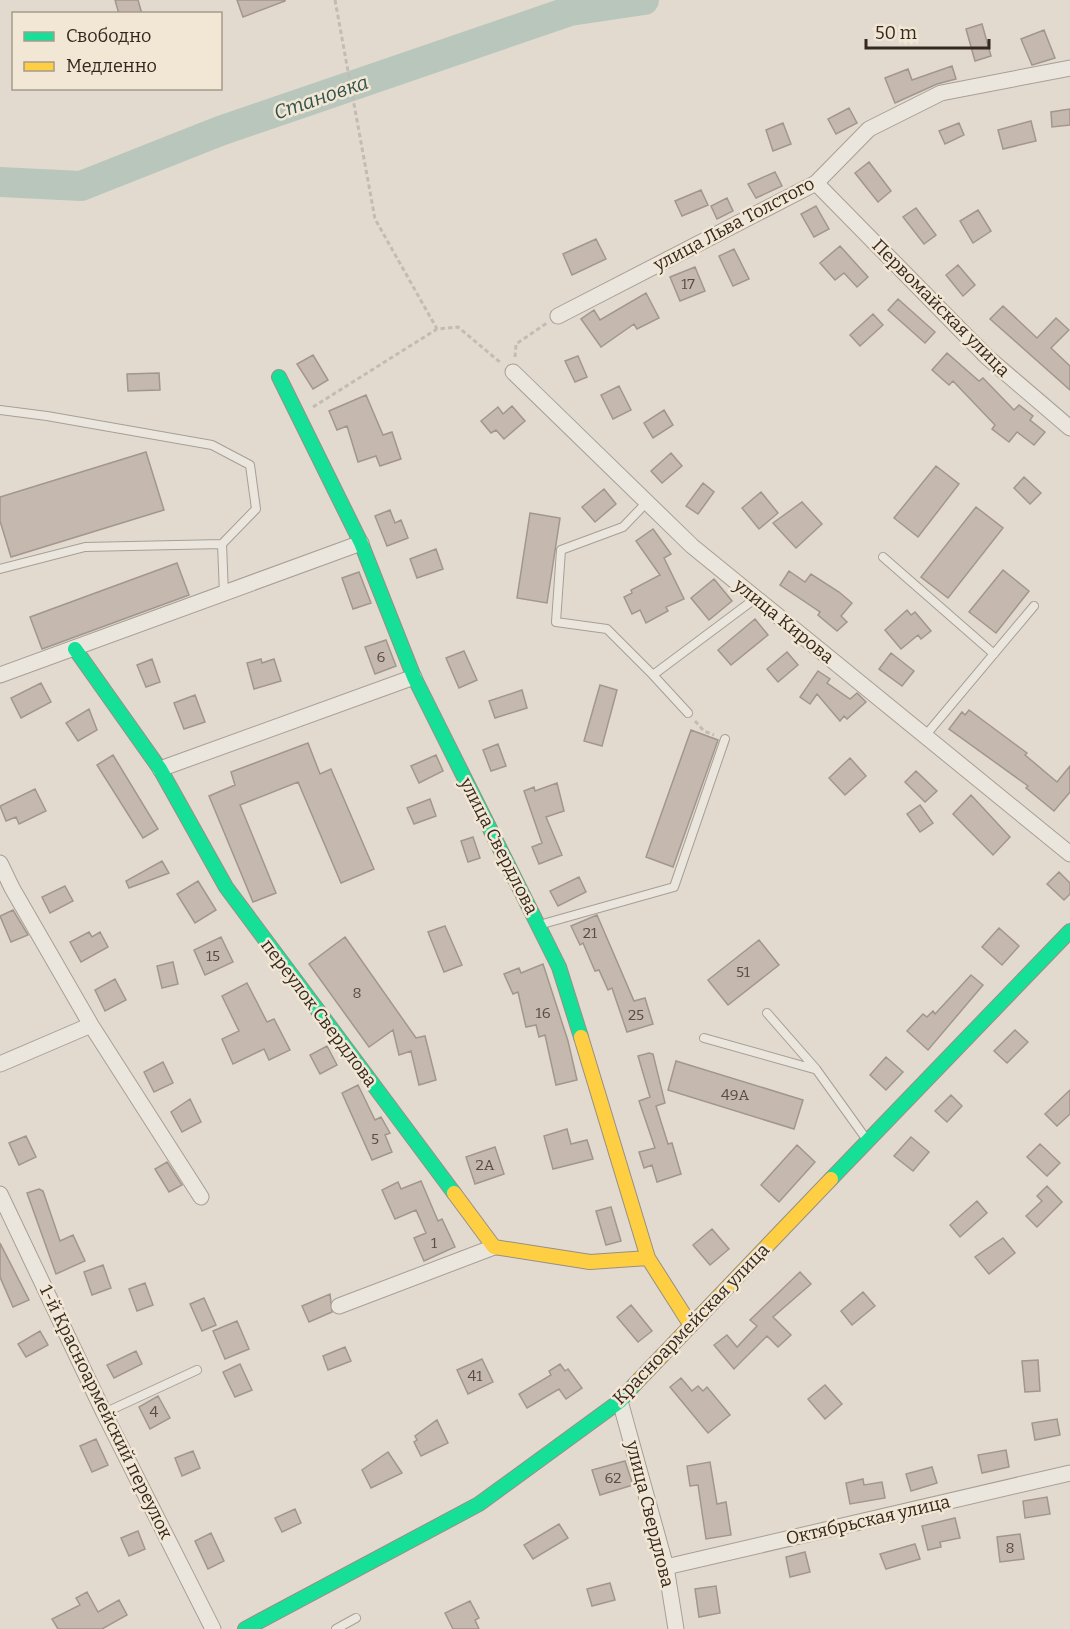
<svg xmlns="http://www.w3.org/2000/svg" width="1070" height="1629" viewBox="0 0 1070 1629" font-family="Bitter,serif">
<style>
.lines{fill:none;stroke-linecap:round;stroke-linejoin:round}
.river{stroke:#b9c6bc;stroke-width:30}
.building{fill:#c5b9af;stroke:#a2968d;stroke-width:1.5}
.lane-casing{stroke:#a79f96;stroke-width:10}
.street-casing{stroke:#a79f96;stroke-width:17}
.fast-casing{stroke:#978f86;stroke-width:16}
.slow-casing{stroke:#978f86;stroke-width:16}
.path{stroke:#c3bcb5;stroke-width:3;stroke-dasharray:4.5 3;stroke-linecap:butt}
.lane{stroke:#eae6de;stroke-width:8}
.street{stroke:#eae6de;stroke-width:15}
.fast{stroke:#16e098;stroke-width:14}
.slow{stroke:#ffcf43;stroke-width:14}
.labels{text-anchor:middle;dominant-baseline:central;stroke-width:5;stroke-linejoin:round;paint-order:stroke}
.number-label{font-size:15px;fill:#594c44}
.street-label{font-size:18px;fill:#352820;stroke:#f2e7d4}
.water-label{font-size:20px;font-style:italic;fill:#30534e;stroke:#f2e7d4}
</style>
<rect width="100%" height="100%" fill="#e2dace"/>
<g class="lines">
<path class="river" d="M0,182L81,186L220,131L570,11L644,0"/>
</g>
<path class="building" d="M115,0H138L142,14H119Z
M237,0H285V1L243,17Z
M982,24L991,56L975,61L966,29Z
M1044,30L1055,58L1032,65L1021,39Z
M952,66L956,79L937,84L895,103L885,78L908,69L912,80Z
M849,108L857,123L836,134L828,119Z
M1070,109V125L1052,127L1051,112Z
M1031,121L1036,141L1003,149L998,130Z
M783,123L791,144L773,151L766,130Z
M959,123L964,135L945,144L939,131Z
M869,162L891,191L878,202L855,173Z
M775,172L782,186L756,198L748,184Z
M701,190L708,205L682,216L675,201Z
M727,198L733,211L717,219L711,206Z
M816,206L829,229L814,237L801,214Z
M916,208L936,235L924,244L903,217Z
M978,210L991,231L973,243L960,221Z
M596,239L606,259L572,275L563,254Z
M840,246L868,277L857,287L844,273L835,280L820,263Z
M734,249L749,279L733,286L719,256Z
M958,265L975,285L963,296L946,275Z
M695,267L705,291L680,301L670,277Z
M646,293L659,318L637,329L634,324L601,347L581,319L594,310L600,320Z
M898,299L935,332L925,343L888,310Z
M1003,306L1037,338L1056,318L1069,330L1051,348L1070,366V390L990,319Z
M873,314L883,325L860,346L850,335Z
M947,353L979,381L983,378L1014,410L1019,405L1033,416L1030,420L1045,432L1034,445L1017,432L1009,442L992,429L995,425L953,381L949,385L932,370Z
M313,355L328,380L313,389L297,364Z
M578,356L587,377L575,382L565,361Z
M159,373L160,390L128,391L127,374Z
M619,386L631,410L613,419L601,395Z
M366,395L383,435L392,432L401,459L380,466L376,456L358,462L347,426L337,430L329,411Z
M512,406L525,421L504,439L496,430L491,433L481,421L498,407L503,414Z
M664,410L673,425L653,438L644,423Z
M146,452L164,510L11,557L0,521V497Z
M671,453L682,466L662,483L651,471Z
M936,466L959,484L918,537L894,518Z
M1024,477L1041,493L1030,504L1014,488Z
M703,483L714,492L698,514L686,506Z
M604,489L616,504L595,522L582,507Z
M761,492L778,513L759,529L742,508Z
M802,502L822,524L796,548L773,523Z
M976,507L1003,528L948,598L921,577Z
M390,510L395,523L401,520L408,538L387,546L375,516Z
M530,513L560,518L547,603L517,598Z
M653,529L671,554L664,558L684,599L666,607L668,611L646,623L640,610L632,614L624,597L632,593L631,590L660,575L636,541Z
M436,549L443,569L417,578L410,559Z
M177,563L189,595L42,649L30,617Z
M1003,570L1029,591L996,633L969,612Z
M789,571L805,582L811,574L839,592L852,603L841,616L847,622L837,631L818,615L820,612L780,585Z
M359,572L371,603L353,609L342,578Z
M714,579L732,601L709,620L691,598Z
M907,610L911,615L915,612L931,631L921,639L918,635L901,649L885,630Z
M755,619L768,635L731,665L718,650Z
M386,640L396,666L375,674L365,647Z
M464,651L477,680L459,688L446,658Z
M787,652L798,665L778,682L767,669Z
M891,653L914,671L902,686L879,669Z
M152,659L160,682L146,687L137,665Z
M261,659L262,663L274,659L281,681L254,689L247,663Z
M818,671L830,679L827,683L850,699L857,693L866,702L847,719L844,716L840,721L817,694L810,704L800,697Z
M41,683L51,702L21,718L11,698Z
M600,685L617,690L602,746L584,741Z
M522,690L527,708L495,718L489,701Z
M195,695L205,722L184,729L174,703Z
M89,709L97,730L78,741L66,723Z
M969,710L1027,753L1025,755L1057,782L1070,766V792L1054,811L1026,788L1028,786L949,729L962,712L965,715Z
M691,730L718,740L673,867L646,857Z
M308,743L320,774L331,769L374,869L341,883L298,782L240,805L276,893L253,902L209,796L235,785L231,772Z
M498,744L506,766L491,771L483,750Z
M113,755L158,829L143,838L97,765Z
M436,755L443,771L419,783L411,766Z
M850,758L866,776L845,795L829,778Z
M916,771L937,791L925,802L905,782Z
M557,783L564,811L546,817L562,855L539,864L532,847L542,843L524,791L534,787L535,791Z
M35,789L46,811L19,824L16,817L6,821L0,806Z
M971,795L1010,837L993,855L953,814Z
M430,799L436,816L414,824L407,808Z
M920,805L933,823L920,832L907,814Z
M473,837L480,858L468,862L461,841Z
M162,861L169,873L129,888L126,881Z
M1059,872L1070,883V894L1064,900L1047,884Z
M579,877L586,892L558,906L550,891Z
M198,881L216,910L195,923L177,894Z
M65,886L73,901L50,913L42,897Z
M13,910L28,935L11,942L0,916Z
M597,915L634,1001L645,998L653,1024L627,1032L612,988L608,990L599,970L595,971L583,943L580,945L571,926Z
M445,926L462,965L444,972L428,932Z
M999,928L1019,946L1002,965L982,947Z
M89,932L92,937L100,932L108,947L81,962L70,942Z
M221,937L233,962L205,975L194,950Z
M345,937L416,1038L425,1036L436,1080L419,1085L411,1051L399,1055L393,1030L369,1047L309,964Z
M759,940L779,965L728,1005L708,980Z
M173,962L178,984L162,988L157,966Z
M543,964L568,1041L577,1080L556,1085L545,1035L539,1037L536,1025L526,1027L518,992L513,994L504,974L519,968L521,973Z
M971,975L983,985L928,1050L907,1031L923,1014L927,1017L933,1011L935,1014Z
M115,979L126,1000L105,1011L95,990Z
M247,983L267,1022L274,1019L290,1050L269,1060L264,1049L233,1064L222,1039L239,1031L222,996Z
M1015,1030L1028,1042L1007,1063L994,1051Z
M327,1046L337,1065L320,1074L310,1055Z
M649,1053L653,1054L665,1103L656,1106L668,1144L672,1143L681,1174L657,1182L652,1165L644,1168L639,1152L655,1148L639,1101L650,1097L638,1056Z
M886,1057L903,1072L886,1090L870,1075Z
M676,1061L803,1100L794,1129L668,1090Z
M163,1062L173,1083L154,1092L144,1072Z
M358,1085L375,1120L381,1117L390,1133L385,1135L392,1152L372,1160L342,1093Z
M1070,1090V1114L1057,1126L1045,1114Z
M951,1095L962,1106L947,1122L935,1111Z
M190,1099L201,1122L182,1132L171,1112Z
M567,1129L571,1144L587,1140L593,1159L553,1169L544,1136Z
M26,1136L36,1157L19,1165L9,1143Z
M911,1137L929,1152L913,1171L894,1156Z
M1040,1144L1060,1163L1047,1176L1027,1157Z
M797,1145L815,1162L779,1202L761,1185Z
M495,1147L504,1174L475,1184L466,1157Z
M167,1162L182,1185L169,1192L155,1169Z
M421,1181L438,1221L442,1219L455,1247L424,1261L414,1238L426,1233L416,1210L395,1219L382,1190L398,1182L401,1189Z
M1047,1186L1062,1202L1037,1227L1026,1216L1042,1201L1037,1196Z
M39,1189L43,1191L60,1241L73,1235L85,1261L56,1274L27,1193Z
M977,1201L987,1213L960,1237L950,1225Z
M611,1207L621,1241L606,1245L596,1211Z
M712,1229L729,1249L710,1265L693,1245Z
M1003,1238L1015,1253L989,1274L975,1257Z
M0,1243L29,1300L13,1307L0,1277Z
M103,1265L111,1288L92,1295L84,1272Z
M800,1272L811,1284L773,1317L791,1335L778,1347L767,1336L734,1369L714,1345L727,1335L737,1347L757,1326L750,1320Z
M145,1283L153,1305L137,1311L129,1289Z
M863,1292L875,1306L852,1325L841,1311Z
M330,1294L332,1312L309,1322L302,1306Z
M204,1298L216,1325L202,1331L190,1304Z
M631,1305L652,1331L638,1342L617,1317Z
M237,1321L249,1349L225,1359L213,1331Z
M40,1331L48,1345L26,1357L18,1344Z
M345,1347L351,1361L328,1370L323,1356Z
M136,1351L142,1364L114,1378L107,1365Z
M482,1359L493,1382L468,1394L457,1370Z
M1038,1360L1040,1391L1025,1392L1022,1361Z
M240,1364L252,1390L235,1397L223,1372Z
M560,1364L565,1371L568,1369L582,1388L566,1399L559,1389L527,1408L519,1394L551,1375L549,1371Z
M681,1378L692,1391L698,1386L703,1391L707,1387L730,1415L708,1433L670,1387Z
M825,1385L842,1404L825,1419L808,1399Z
M158,1396L170,1418L150,1429L139,1407Z
M1057,1419L1060,1435L1035,1440L1032,1423Z
M437,1420L448,1443L421,1456L414,1442L417,1440L415,1436Z
M96,1439L108,1465L92,1472L80,1446Z
M1006,1450L1009,1467L982,1473L978,1455Z
M193,1451L200,1468L182,1476L175,1458Z
M388,1452L402,1473L371,1488L362,1470Z
M625,1461L633,1485L600,1495L592,1470Z
M710,1462L717,1504L726,1502L731,1535L706,1539L698,1485L690,1486L687,1466Z
M932,1467L937,1483L911,1491L906,1474Z
M863,1479L864,1485L882,1482L885,1498L850,1504L846,1483Z
M1047,1497L1050,1514L1025,1518L1023,1501Z
M295,1509L301,1523L282,1532L275,1518Z
M955,1518L960,1538L940,1542L941,1547L928,1550L922,1526Z
M559,1524L568,1538L533,1559L524,1545Z
M138,1531L145,1549L129,1556L121,1538Z
M211,1533L224,1561L208,1569L195,1541Z
M1020,1534L1024,1559L1000,1562L997,1537Z
M915,1544L920,1559L886,1569L880,1554Z
M805,1552L810,1572L790,1577L786,1557Z
M610,1583L615,1600L592,1606L587,1589Z
M716,1586L720,1613L699,1617L695,1589Z
M87,1592L98,1612L119,1600L127,1615L102,1629H58L52,1619L80,1605L76,1598Z
M470,1601L479,1618L475,1620L479,1629H453L445,1613Z"/>
<g class="lines">
<defs>
<path id="lane" d="M0,410L47,416L212,445L250,465L256,509L222,544L224,594
M647,502L623,527L561,550L556,622L607,629L653,675
M883,557L994,654
M0,569L85,547L222,544
M688,713L653,675L756,598
M925,736L1034,606
M539,925L674,887L725,739
M767,1013L816,1069L867,1140
M704,1038L814,1069
M104,1413L197,1370
M336,1629L356,1618"/>
<path id="street" d="M816,183L987,357L1070,428
M558,316L816,183L869,129L941,93L1070,68
M513,372L692,546L1070,854
M0,675L361,543
M160,769L414,677
M0,863L12,888L91,1025L201,1197
M0,1064L91,1025
M0,1194L104,1413L213,1629
M339,1306L494,1247
M620,1401L666,1567L676,1629
M666,1567L1070,1473"/>
<path id="fast" d="M279,377L361,543L414,677L559,967L581,1037
M75,649L160,769L226,887L454,1193
M831,1179L1070,931
M245,1629L479,1504L620,1401L635,1384"/>
<path id="slow" d="M581,1037L648,1258L690,1324
M454,1193L494,1247L590,1262L648,1258
M635,1384L831,1179"/>
</defs>
<use href="#lane" class="lane-casing"/>
<use href="#street" class="street-casing"/>
<use href="#fast" class="fast-casing"/>
<use href="#slow" class="slow-casing"/>
<path class="path" d="M335,0L375,219L437,329
M515,357L516,344L547,323
M313,407L437,329L458,327L501,363
M695,721L704,731L714,735"/>
<use href="#lane" class="lane"/>
<use href="#street" class="street"/>
<use href="#fast" class="fast"/>
<use href="#slow" class="slow"/>
</g>
<g class="labels">
<g class="number-label">
<text x="688" y="284">17</text>
<text x="381" y="657">6</text>
<text x="590" y="933">21</text>
<text x="213" y="956">15</text>
<text x="743" y="972">51</text>
<text x="357" y="993">8</text>
<text x="543" y="1013">16</text>
<text x="636" y="1015">25</text>
<text x="735" y="1095">49А</text>
<text x="375" y="1139">5</text>
<text x="485" y="1165">2А</text>
<text x="434" y="1243">1</text>
<text x="475" y="1376">41</text>
<text x="154" y="1412">4</text>
<text x="613" y="1478">62</text>
<text x="1010" y="1548">8</text>
</g>
<g class="street-label">
<text transform="translate(734 224) rotate(-28)">улица Льва Толстого</text>
<text transform="translate(941 308) rotate(45)">Первомайская улица</text>
<text transform="translate(784 621) rotate(39)">улица Кирова</text>
<text transform="translate(499 846) rotate(63)">улица Свердлова</text>
<text transform="translate(319 1013) rotate(53)">переулок Свердлова</text>
<text transform="translate(691 1324) rotate(-46)">Красноармейская улица</text>
<text transform="translate(106 1412) rotate(64)">1-й Красноармейский переулок</text>
<text transform="translate(650 1514) rotate(76)">улица Свердлова</text>
<text transform="translate(868 1520) rotate(-13)">Октябрьская улица</text>
</g>
<g class="water-label">
<text transform="translate(321 97) rotate(-19)">Становка</text>
</g>
</g>
<rect x="12" y="12" width="210" height="78" fill="#f2e7d4" stroke="#a69b8c" stroke-width="1.5"/>
<rect x="24" y="32" width="30" height="9" fill="#16e098" stroke="#a69b8c" stroke-width="1.5"/>
<text x="66" y="42" font-size="18" fill="#352820">Свободно</text>
<rect x="24" y="62" width="30" height="9" fill="#ffcf43" stroke="#a69b8c" stroke-width="1.5"/>
<text x="66" y="72" font-size="18" fill="#352820">Медленно</text>
<path d="M866 39v9h123v-9" fill="none" stroke="#352820" stroke-width="3"/>
<text x="875" y="39" font-size="18" fill="#352820" stroke="#f2e7d4" stroke-width="4.5" paint-order="stroke">50 m</text>
</svg>
